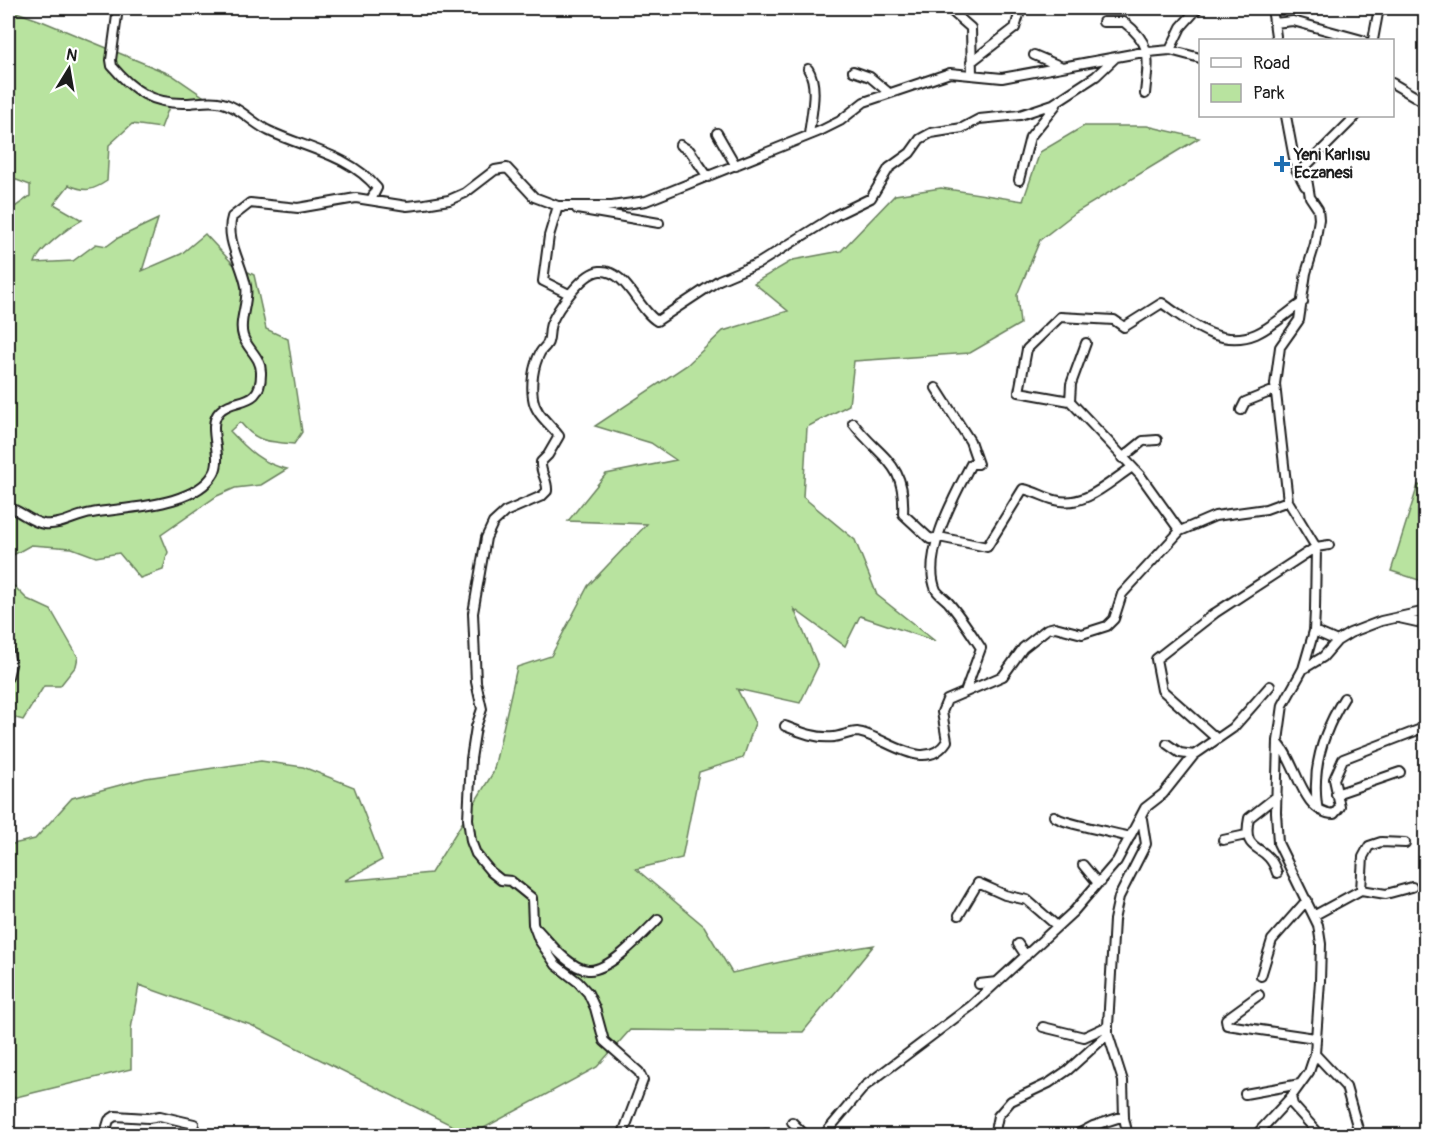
<svg xmlns="http://www.w3.org/2000/svg" width="1433" height="1143" viewBox="0 0 1433 1143" font-family="Pangolin,sans-serif">
<style>
.green{fill:#b8e39f;stroke:#6a805e;stroke-width:1.5}
.lines{fill:none;stroke-linecap:round;stroke-linejoin:round}
.minor-casing{stroke:#1c1c1c;stroke-width:12}
.minor{stroke:#fff;stroke-width:8}
.poi-dot{fill:#1f6fb2;stroke:#fff;stroke-width:2}
.labels{text-anchor:middle;dominant-baseline:central;stroke-width:4.5;stroke-linejoin:round;paint-order:stroke}
.poi-label{font-size:16px;font-weight:bold;fill:#1c1c1c;stroke:#fff;text-anchor:start}
</style>
<rect width="100%" height="100%" fill="#fff"/>
<filter id="ink" filterUnits="userSpaceOnUse"><feTurbulence type="fractalNoise" baseFrequency=".0167" numOctaves="2"/><feDisplacementMap in="SourceGraphic" scale="12" xChannelSelector="R" yChannelSelector="G"/><feConvolveMatrix kernelMatrix="1 2 1 2 8 2 1 2 1" color-interpolation-filters="sRGB"/></filter>
<g filter="url(#ink)">
<path class="green" d="M8,9L44,22L172,75L210,101L177,103L169,107L161,128L132,124L109,145L107,181C92,191 85,192 69,185L54,204L82,220C69,227 39,249 35,263L73,261L96,244L107,246L118,238L158,219L142,271L181,254L205,234L233,264L254,275L266,329L288,339L302,432L294,444C268,441 258,444 240,422L230,431C247,449 262,464 287,469L261,485L235,488L217,496L161,535L168,552L163,570L140,578L119,553L96,557L72,548L31,545L8,558V212L30,196V185L14,179L8,180Z
M1084,126H1147L1199,138L1075,213L1040,240L1017,295L1020,324L970,353L854,361L849,405L807,427L803,497L855,540L877,595L935,641L860,616L845,646L794,609L818,666L800,703L737,689L755,723L743,758L699,772L682,858L636,869L704,926L732,973L803,957L874,945L803,1032L630,1030L597,1067L471,1135L251,1025L139,985L131,1029V1069L8,1099V845L35,839L72,798L146,778L261,761L303,767L354,787L382,860L344,881L431,873L493,773L517,667L551,656L588,586L647,524L568,521L606,474L676,460L651,443L595,426L687,365L723,331L788,311L754,283L793,260L841,251L895,195L941,188L1023,201L1040,152Z
M1418,485L1425,487V582L1391,571Z
M8,580L27,599L51,610L78,657L76,666L60,686H44L23,720L8,716Z"/>
<g class="lines">
<defs>
<path id="minor" d="M118,8L111,60L112,66C133,91 153,104 186,103C196,103 208,100 218,102C238,105 252,123 269,131C307,149 350,155 377,188L371,200
M948,8L971,28L972,75
M1272,8L1276,36
M1103,22H1124C1154,45 1148,60 1145,94
M1274,23L1293,21L1362,40
M1373,40L1379,8
M1170,50L1181,27L1198,8
M1034,55L1060,66
M971,62L1015,28L1021,8
M808,69C819,86 811,115 809,135
M853,71L870,77L889,93
M1392,83L1426,103
M1286,116L1296,169L1305,186
M717,133L736,166
M680,145L690,151L708,177
M1019,180L1030,137L1056,105
M562,207L558,206L549,236L543,281L569,294
M577,209L659,223
M1426,325V337
M936,388L970,441L978,464H971C955,495 921,555 936,590C939,595 946,599 949,603C961,617 971,633 981,648L965,692
M1070,401L1071,384L1086,343
M1241,410L1245,402L1275,390
M853,423C880,459 906,461 903,514L930,539L939,537L987,547L1023,489C1034,491 1044,497 1055,500C1084,508 1108,483 1131,468
M1122,458L1143,441L1157,440
M8,507C21,511 30,522 44,524C62,526 75,515 92,513C126,507 195,507 214,473C224,455 205,426 220,411C234,396 262,409 261,372C261,357 247,349 243,336C238,321 249,302 246,286C242,264 225,239 232,217L250,203L298,208L356,198L407,206L425,204L449,200L465,193L495,170L507,168L534,197L558,206H612L646,201L820,131L840,121L864,102L950,73L1002,78L1138,53L1170,50L1200,58
M1180,531L1140,475L1070,401L1019,392L1027,349L1060,317L1114,320L1124,327L1162,303C1189,322 1220,349 1256,334C1272,327 1288,312 1303,302
M1399,618L1426,624
M1314,631L1337,641
M8,647L11,665L8,677
M1303,669L1323,657L1337,641L1350,633L1381,621L1426,611
M785,726C800,732 817,739 834,737C842,736 850,732 857,732C884,735 924,776 947,741L942,712L947,700L1003,676L1023,648L1047,629L1055,627L1082,634L1107,626L1114,619L1122,594L1180,531L1215,516L1266,509L1288,501
M1216,738L1162,690L1156,659L1215,613L1316,547L1329,545
M1278,743C1297,762 1301,813 1334,814L1340,807L1334,779L1343,759L1426,727
M1167,744L1180,753L1194,755
M1336,794L1400,772
M1277,796L1249,818C1241,857 1267,840 1277,873
M1317,805C1312,767 1324,730 1344,698
M1054,816C1060,823 1116,833 1130,837
M1223,840L1246,835
M1083,865L1097,882H1101
M1361,890L1363,857L1369,846L1381,842L1405,843
M959,915L978,883L1005,895L1027,900L1057,926
M1315,915L1361,890L1386,894L1412,887
M538,930C550,943 569,968 588,970C609,972 644,933 658,919
M1018,944L1026,956
M1261,976L1272,940L1307,900
M979,984L997,982
M1259,995L1226,1019L1227,1025L1315,1038
M1043,1027L1084,1037L1108,1026
M1315,1054L1346,1087L1360,1136
M1245,1094L1300,1084
M1291,1097L1293,1105L1321,1136
M792,1122L806,1136
M766,1134L769,1136
M104,1136L109,1120L115,1116L148,1118L160,1116L194,1124
M622,1136L643,1080L639,1072L604,1041L595,1008L588,993L578,982L556,965L539,940L533,924L532,898L511,881L501,880L491,872L476,854L471,841L468,819L471,759L476,727L482,709L476,682L473,613L486,538L493,523L505,512L542,496L547,491C548,480 540,473 541,462L548,455L559,436C550,424 535,414 533,398C531,384 533,366 540,353C542,349 547,346 548,342C550,336 549,329 551,324C557,309 583,272 600,271C626,269 638,310 657,321L719,280L759,263L836,215L871,198L889,168L910,153L920,139L931,133L962,128L979,119L1020,115L1053,104L1096,76L1116,57
M823,1136L865,1086L971,1006L1074,911L1117,861L1145,808L1163,794L1194,755L1233,728L1270,686
M994,1136L998,1116L1011,1101L1049,1083L1068,1070L1108,1034
M1074,1136L1093,1126L1124,1116
M1128,1136L1124,1118L1123,1081L1108,1034V1026L1114,920L1119,897L1146,844L1142,819
M1255,1136L1291,1097L1309,1072L1315,1054L1320,981L1321,944L1318,925L1278,843L1276,812L1278,741L1283,705L1303,669L1314,631L1315,610L1316,547L1288,501L1275,384L1280,347L1299,320L1306,273L1315,244L1319,219L1318,209L1310,197L1305,167L1356,116"/>
</defs>
<use href="#minor" class="minor-casing"/>
<use href="#minor" class="minor"/>
</g>
</g>
<path class="poi-dot" d="M1279 155h6v6h6v6h-6v6h-6v-6h-6v-6h6z"/>
<g class="labels">
<g class="poi-label">
<text x="1294" y="155">Yeni Karlısu<tspan x="1294" dy="18">Eczanesi</tspan></text>
</g>
</g>
<rect width="1433" height="1143" fill="none" stroke="#fff" stroke-width="30"/>
<rect x="15" y="15" width="1403" height="1113" fill="none" stroke="#1c1c1c" stroke-width="2" filter="url(#ink)"/>
<rect x="1199" y="39" width="195" height="78" fill="#ffffff" stroke="#a4a4a4" stroke-width="1.5"/>
<rect x="1211" y="58" width="30" height="9" fill="#ffffff" stroke="#a4a4a4" stroke-width="1.5"/>
<text x="1253" y="69" font-size="18" fill="#1c1c1c">Road</text>
<rect x="1211" y="84" width="30" height="18" fill="#b8e39f" stroke="#a4a4a4" stroke-width="1.5"/>
<text x="1253" y="99" font-size="18" fill="#1c1c1c">Park</text>
<g transform="translate(69 69) rotate(11)" stroke="#ffffff" stroke-width="4.5" paint-order="stroke">
<path d="M0-4.5L10 22L0 15L-10 22Z" fill="#1c1c1c"/>
<text y="-9" font-size="16" font-weight="bold" text-anchor="middle" fill="#1c1c1c">N</text>
</g>
</svg>
